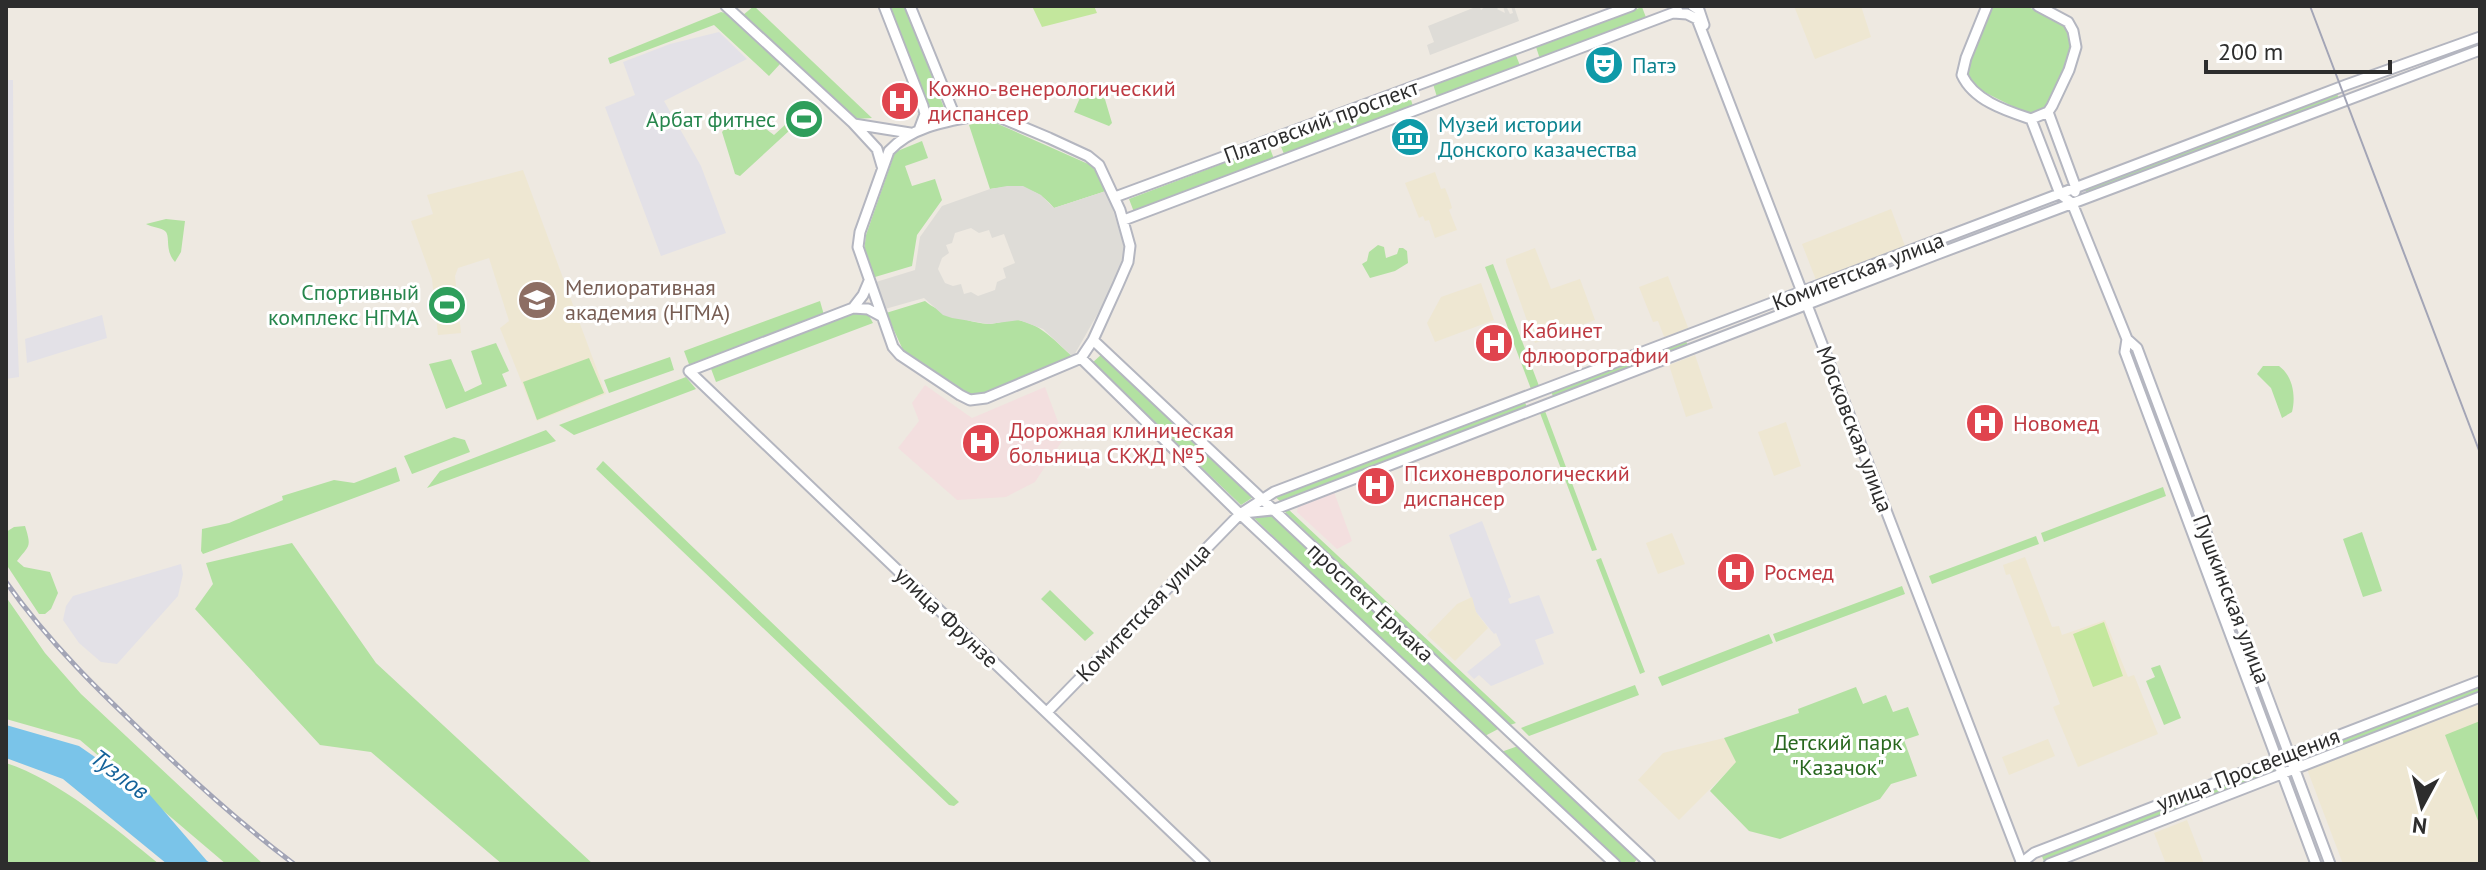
<svg xmlns="http://www.w3.org/2000/svg" width="2486" height="870" viewBox="0 0 2486 870" font-family="'PT Sans',sans-serif">
<style>
.industrial{fill:#e3e1e7}
.education{fill:#eee7d2}
.medical{fill:#f3dfdf}
.green{fill:#b2e1a1}
.pitch{fill:#c3e79d}
.plaza{fill:#dedcd7;fill-rule:evenodd}
.water{fill:#7ac4e9}
.lines{fill:none;stroke-linecap:round;stroke-linejoin:round}
.secondary-casing{stroke:#b4b6c0;stroke-width:13}
.secondary{stroke:#fff;stroke-width:9}
.tram{stroke:#a3a5b6;stroke-width:2}
.rail-casing{stroke:#a3a5b6;stroke-width:5}
.rail{stroke:#fff;stroke-width:2;stroke-dasharray:6;stroke-linecap:butt}
.labels{text-anchor:middle;dominant-baseline:central;stroke-width:6;stroke-linejoin:round;paint-order:stroke}
.culture-label{font-size:22px;fill:#0d838f;stroke:#fff;text-anchor:start}
.health-label{font-size:22px;fill:#be3a42;stroke:#fff;text-anchor:start}
.leisure-label{font-size:22px;fill:#27864d;stroke:#fff;text-anchor:end}
.street-label{font-size:22px;fill:#2d2d2d;stroke:#fff}
.education-label{font-size:22px;fill:#785e54;stroke:#fff;text-anchor:start}
.park-label{font-size:22px;fill:#29681f;stroke:#fff}
.water-label{font-size:24px;font-style:italic;fill:#15639a;stroke:#fff}
</style>
<rect width="100%" height="100%" fill="#eee9e1"/>
<path class="industrial" d="M719,32L747,59L664,101L701,166L726,233L661,256L605,107L635,95L623,62L670,44Z
M6,80H13L14,238L19,377L6,379Z
M102,315L107,338L27,363L25,339Z
M1482,521L1511,597L1508,599L1510,604L1539,595L1554,633L1535,640L1544,664L1491,686L1479,675L1474,679L1467,672L1501,645L1496,633L1494,634L1476,612L1449,535Z
M181,564L183,574L178,596L117,664L101,662L79,643L63,620L66,606L73,596Z"/>
<path class="education" d="M1794,6H1861L1871,37L1815,59Z
M523,170L606,394L537,421L500,328L509,321L489,258L458,268L455,276L461,333L438,335L432,279L411,221L433,214L427,195Z
M1435,172L1441,189L1445,188L1449,198L1452,208L1449,210L1457,230L1435,238L1429,220L1425,221L1423,216L1419,218L1405,183Z
M1891,209L1905,246L1816,280L1802,244Z
M1535,248L1551,289L1580,279L1595,320L1535,343L1506,262V259Z
M1668,276L1689,330L1665,339L1658,321L1653,322L1639,287Z
M1481,283L1494,320L1435,342L1427,323L1441,297Z
M1695,355L1713,408L1686,417L1669,365Z
M1786,422L1801,466L1774,476L1758,432Z
M1672,533L1685,564L1658,574L1646,543Z
M2025,557L2052,627L2059,626L2062,635L2105,620L2128,677L2134,675L2158,734L2078,767L2053,707L2060,704L2010,574L2006,575L2003,565Z
M1472,597L1476,612L1488,628L1455,661L1427,635L1457,604Z
M2480,702V864H2343L2307,769Z
M1724,738L1737,762L1679,820L1638,780L1663,753Z
M2048,739L2055,756L2009,775L2002,757Z
M2187,820L2204,864H2166L2154,833Z"/>
<path class="medical" d="M925,385L972,418L1045,387L1064,438L1035,482L1006,497L957,500L898,448L919,421L912,403Z
M1334,492L1352,541L1337,549L1297,512L1298,506Z"/>
<path class="green" d="M754,6L872,118L855,119L743,15Z
M889,6H905L946,113L931,117Z
M1992,6H2026L2064,23L2072,50L2044,110L2031,114L2026,113L1980,90L1968,81L1967,69Z
M1642,7L1647,20L1540,59L1536,47Z
M721,12L725,13L780,64L769,76L714,25L610,64L608,58Z
M1515,53L1521,68L1437,97L1433,84Z
M1084,88L1104,96L1112,123L1109,126L1074,112Z
M2336,91L2339,99L2087,194L2085,188Z
M1409,94L1413,106L1284,154L1279,142Z
M739,113L746,114L774,135L785,125L790,130L740,176L735,174L722,132Z
M989,120L1095,167L1106,191L1054,208C1037,187 1016,185 990,189L969,125Z
M922,141L928,158L905,166L912,186L935,179L942,200L917,235L912,266L875,277L864,251L866,235L895,152Z
M1269,146L1274,159L1134,212L1129,199Z
M166,219L185,221L181,252L175,262C164,250 171,236 165,231C162,228 151,227 146,224Z
M1378,245L1384,247L1386,258L1397,254L1399,248H1403L1407,251L1408,263L1395,271L1370,278L1362,264L1367,261L1369,252Z
M1493,264L1539,386L1531,389L1485,267Z
M820,301L824,315L690,367L684,351Z
M925,301C937,312 974,324 990,324C1001,323 1011,318 1022,321C1043,326 1057,343 1073,357L983,396L969,395L959,391L903,350L886,313Z
M855,312L868,314L873,323L716,382L710,366Z
M1685,339L1689,348L1554,399L1551,391Z
M496,343L509,371L502,374L507,386L446,409L429,364L451,359L465,392L482,384L471,351Z
M1102,354L1255,496L1241,505L1092,363Z
M670,357L674,370L609,393L604,380Z
M589,358L604,393L537,420L523,382Z
M2263,366H2279C2293,376 2296,396 2292,412L2282,418L2271,388L2257,374Z
M686,377L696,389L574,435L559,425Z
M1524,400L1528,410L1281,502L1273,495Z
M1545,411L1597,550L1592,551L1540,413Z
M546,430L556,441L427,488L440,471Z
M454,437L465,440L470,452L412,474L404,456Z
M603,461L959,802L954,806L949,805L596,469Z
M396,467L400,481L203,554L201,551L202,529L229,523L283,500L282,496L334,480L354,483Z
M2163,487L2166,496L2044,542L2041,533Z
M2190,496L2254,669L2247,672L2183,499Z
M1288,509L1516,723L1510,725L1283,510Z
M1274,511L1502,727L1483,737L1254,518Z
M25,526C32,548 29,545 17,561L24,567L50,572L58,593L51,609L45,614H39L6,564V532L14,527Z
M2362,532L2382,591L2363,597L2343,539Z
M2036,536L2039,544L1932,584L1929,576Z
M292,543L376,663L593,864H502L371,752L320,745L195,609L213,584L206,563Z
M1601,558L1645,672L1640,674L1596,560Z
M1902,586L1905,594L1776,642L1773,634Z
M1050,590L1094,633L1085,641L1041,599Z
M6,597L45,653L81,694L263,864H226L80,740L6,719Z
M1769,634L1773,643L1662,686L1658,677Z
M2160,665L2181,718L2164,725L2146,681L2155,677L2151,668Z
M2480,682V697L2298,765L2294,753Z
M1635,685L1639,695L1529,736L1521,728Z
M1856,687L1863,704L1886,695L1893,712L1908,707L1919,735L1904,740L1917,776L1891,784L1880,799L1780,839L1749,831L1710,791L1736,762L1724,738L1799,713L1798,709Z
M2480,721V826L2445,735Z
M1521,745L1639,857L1633,864H1620L1501,752Z
M2273,760L2277,774L2045,864L2041,854Z
M6,763C59,780 116,829 159,864H6Z"/>
<path class="pitch" d="M1032,6H1094L1097,13L1042,27Z
M2104,622L2123,676L2093,687L2073,634Z"/>
<path class="plaza" d="M1473,6H1479L1481,10L1486,6H1500L1497,9L1505,13L1503,6H1506L1510,14L1513,13L1511,6H1514L1519,21L1430,55L1427,45L1434,42L1428,26L1473,8Z
M1007,186H1023L1041,195L1054,208L1106,191L1109,198L1125,248V257L1106,299L1073,357L1043,329L1019,320L989,324L952,318L943,315L924,298L885,309L876,282L915,270L920,237L942,206L990,189ZM971,228L979,233L989,230L992,238L1004,234L1015,263L1003,268L1006,278L997,282L995,290L978,296L971,292L964,294L961,284L953,286L945,283L938,269L942,258L949,253L946,245L952,243L955,233Z"/>
<path class="water" d="M6,725L79,746L150,795L207,861L213,864H167L63,779L6,758Z"/>
<g class="lines">
<defs>
<path id="secondary" d="M726,6L853,123L877,149L882,166
M884,6L923,106L925,114L919,130
M910,6L956,119
M1693,6L1699,10L1704,25
M1987,6L1966,58L1962,75C1974,101 2007,111 2031,119L2048,112L2052,106L2069,70L2076,47L2073,31L2068,22L2038,6
M1673,13L1687,14L1697,19L2022,864
M2048,112L2076,188L2075,192
M980,115L999,117L1049,138L1088,156L1099,165L1120,210L1130,246L1128,262L1118,285L1093,340L1081,358L986,398L970,400L960,395L900,355L893,347L858,247L860,232L889,151C912,126 948,121 980,115Z
M2031,119L2060,194L2072,203L2127,339L2137,348L2330,864
M854,124L910,133
M1115,197L1631,6
M1124,220L1678,11
M853,308L863,295L869,281
M881,316L868,309L853,308L689,371L1205,864
M2127,339L2125,352L2316,864
M1093,340L1650,864
M1081,358L1240,514L1615,864
M1243,513L1273,510L1935,255L2480,50
M1047,712L1240,514L1274,492L2346,85L2480,37
M2020,864L2034,853L2480,681
M2049,864L2480,697"/>
</defs>
<use href="#secondary" class="secondary-casing"/>
<use href="#secondary" class="secondary"/>
<path class="tram" d="M2310,6L2480,453"/>
<defs>
<path id="rail" d="M6,582C49,643 101,693 155,744C200,787 245,827 294,864"/>
</defs>
<use href="#rail" class="rail-casing"/>
<use href="#rail" class="rail"/>
</g>
<defs>
<symbol id="theatre-disc" viewBox="-11 -11 22 22"><circle r="9.5" fill="#0f9aa8" stroke="#fff"/><path d="M-5-5.5Q0-4 5-5.5V0Q5 5 0 6Q-5 5-5 0ZM-3.3-2.5H-1v1.5H-3.3ZM1-2.5H3.3v1.5H1ZM-2.8 1Q0 5.5 2.8 1Z" fill="#fff"/></symbol>
<symbol id="hospital-disc" viewBox="-11 -11 22 22"><circle r="9.5" fill="#e0444e" stroke="#fff"/><path d="M-5-5h3v3.5h4V-5h3V5h-3V1.5h-4V5h-3Z" fill="#fff"/></symbol>
<symbol id="stadium-disc" viewBox="-11 -11 22 22"><circle r="9.5" fill="#2e9e5b" stroke="#fff"/><path d="M0-5a6.5 5 0 1 0 0 10a6.5 5 0 1 0 0-10ZM-3.5-1.8h7v3.6h-7Z" fill="#fff"/></symbol>
<symbol id="museum-disc" viewBox="-11 -11 22 22"><circle r="9.5" fill="#0f9aa8" stroke="#fff"/><path d="M0-6L6-3V-2H-6V-3ZM-5-1h2V3h-2ZM-1-1h2V3h-2ZM3-1h2V3H3ZM-6 4H6V6H-6Z" fill="#fff"/></symbol>
<symbol id="university-disc" viewBox="-11 -11 22 22"><circle r="9.5" fill="#8d6e63" stroke="#fff"/><path d="M0-5L7-2L0 1L-7-2ZM-4 1L0 2.5L4 1V4Q0 6-4 4Z" fill="#fff"/></symbol>
</defs>
<g fill-rule="evenodd">
<use href="#theatre-disc" x="1582" y="43" width="44" height="44"/>
<use href="#hospital-disc" x="878" y="79" width="44" height="44"/>
<use href="#stadium-disc" x="782" y="97" width="44" height="44"/>
<use href="#museum-disc" x="1388" y="115" width="44" height="44"/>
<use href="#university-disc" x="515" y="278" width="44" height="44"/>
<use href="#stadium-disc" x="425" y="283" width="44" height="44"/>
<use href="#hospital-disc" x="1472" y="321" width="44" height="44"/>
<use href="#hospital-disc" x="1963" y="401" width="44" height="44"/>
<use href="#hospital-disc" x="959" y="421" width="44" height="44"/>
<use href="#hospital-disc" x="1354" y="464" width="44" height="44"/>
<use href="#hospital-disc" x="1714" y="550" width="44" height="44"/>
</g>
<g class="labels">
<g class="culture-label">
<text x="1632" y="65">Патэ</text>
<text x="1438" y="124">Музей истории<tspan x="1438" dy="25">Донского казачества</tspan></text>
</g>
<g class="health-label">
<text x="928" y="88">Кожно-венерологический<tspan x="928" dy="25">диспансер</tspan></text>
<text x="1522" y="330">Кабинет<tspan x="1522" dy="25">флюорографии</tspan></text>
<text x="2013" y="423">Новомед</text>
<text x="1009" y="430">Дорожная клиническая<tspan x="1009" dy="25">больница СКЖД №5</tspan></text>
<text x="1404" y="473">Психоневрологический<tspan x="1404" dy="25">диспансер</tspan></text>
<text x="1764" y="572">Росмед</text>
</g>
<g class="leisure-label">
<text x="776" y="119">Арбат фитнес</text>
<text x="419" y="292">Спортивный<tspan x="419" dy="25">комплекс НГМА</tspan></text>
</g>
<g class="street-label">
<text transform="translate(1321 121) rotate(-20)">Платовский проспект</text>
<text transform="translate(1858 271) rotate(-21)">Комитетская улица</text>
<text transform="translate(1855 429) rotate(69)">Московская улица</text>
<text transform="translate(2232 599) rotate(69)">Пушкинская улица</text>
<text transform="translate(1371 602) rotate(43)">проспект Ермака</text>
<text transform="translate(1143 612) rotate(-46)">Комитетская улица</text>
<text transform="translate(947 617) rotate(44)">улица Фрунзе</text>
<text transform="translate(2248 769) rotate(-21)">улица Просвещения</text>
</g>
<g class="education-label">
<text x="565" y="287">Мелиоративная<tspan x="565" dy="25">академия (НГМА)</tspan></text>
</g>
<g class="park-label">
<text x="1838" y="742">Детский парк<tspan x="1838" dy="25">"Казачок"</tspan></text>
</g>
<g class="water-label">
<text transform="translate(120 774) rotate(37)">Тузлов</text>
</g>
</g>
<rect width="2486" height="870" fill="none" stroke="#2d2d2d" stroke-width="16"/>
<g transform="translate(2422 806) rotate(187)" stroke="#ffffff" stroke-width="6" paint-order="stroke">
<path d="M0-6L14 30L0 20L-14 30Z" fill="#2d2d2d"/>
<text y="-12" font-size="22" font-weight="bold" text-anchor="middle" fill="#2d2d2d">N</text>
</g>
<path d="M2206 60v12h184v-12" fill="none" stroke="#2d2d2d" stroke-width="4"/>
<text x="2218" y="60" font-size="24" fill="#2d2d2d" stroke="#ffffff" stroke-width="6" paint-order="stroke">200 m</text>
</svg>
